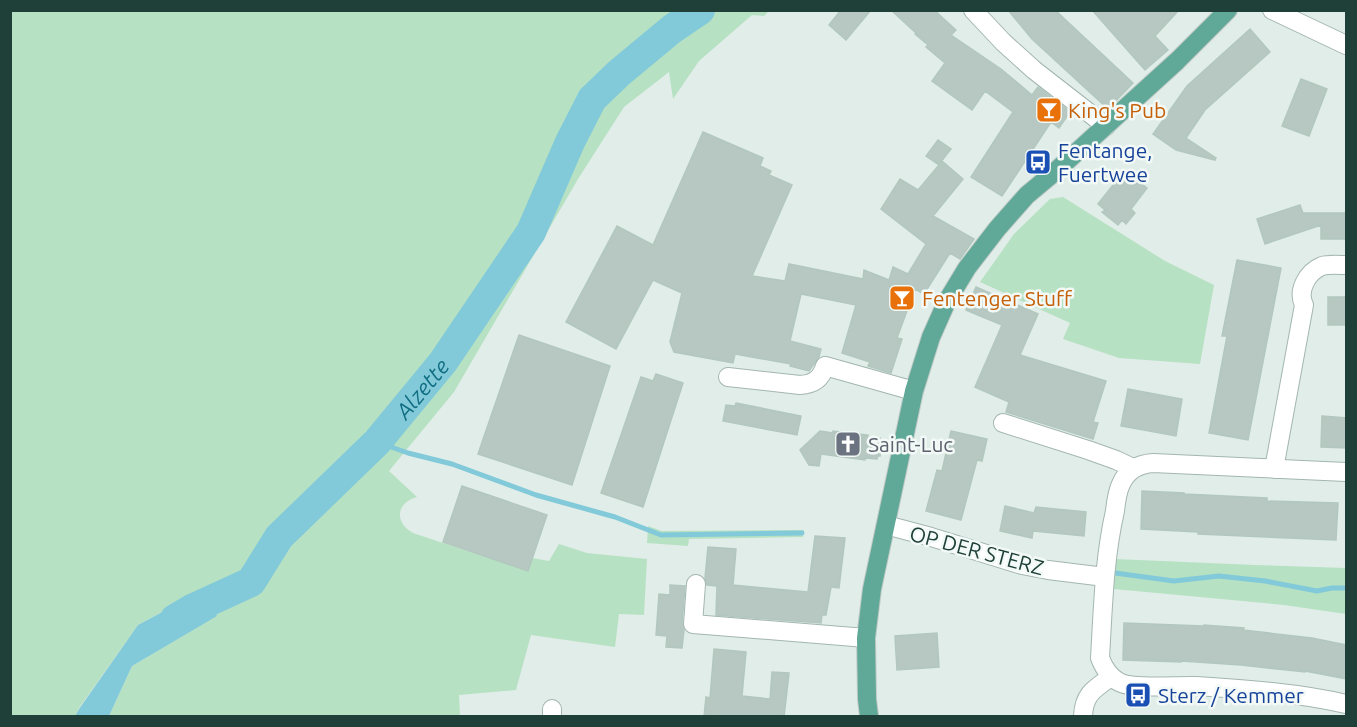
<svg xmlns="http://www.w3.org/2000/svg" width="1357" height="727" viewBox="0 0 1357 727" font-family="Ubuntu,sans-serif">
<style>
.green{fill:#b7e1c3}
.water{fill:#82cad9}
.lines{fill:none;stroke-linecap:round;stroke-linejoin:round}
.stream{stroke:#82cad9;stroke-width:5}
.river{stroke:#82cad9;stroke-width:30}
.building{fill:#b6c8c1;stroke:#b2c8bf;stroke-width:1.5}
.minor-casing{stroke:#a3b6b0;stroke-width:20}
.major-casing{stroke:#c0cac7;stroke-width:20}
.minor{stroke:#fff;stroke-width:18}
.major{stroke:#60a897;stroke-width:18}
.labels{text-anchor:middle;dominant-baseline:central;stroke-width:5;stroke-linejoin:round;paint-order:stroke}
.food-label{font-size:21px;fill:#c56008;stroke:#f2f9f6;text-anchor:start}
.transit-label{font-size:21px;fill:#164399;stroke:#f2f9f6;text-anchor:start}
.worship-label{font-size:21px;fill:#5b616d;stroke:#f2f9f6;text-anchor:start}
.street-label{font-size:21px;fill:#1f4038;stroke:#f2f9f6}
.water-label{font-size:22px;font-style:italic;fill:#126e83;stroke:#f2f9f6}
</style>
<rect width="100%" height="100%" fill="#e1ede8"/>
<path class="green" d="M10,11H769L764,16L752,15L699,61L673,99L669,72L624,107L578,179L454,392L389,471L417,497C396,503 394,522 413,533L527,571L532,558L549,561L559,544L587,553L647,559L644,615L619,614L615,647L531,635L516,690L459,695L460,716H109L132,666L216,616L204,589L138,625L79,708L75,716H11Z
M1063,197L1165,261L1214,285L1200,364L1119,358L1063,339L1070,323L980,282L1014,234L1050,199Z
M648,526L662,531L804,530L803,537L689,539L688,546L647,543Z
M1115,559L1255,565L1346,568V614L1284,605L1114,589Z"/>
<path class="water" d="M205,589L217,616L132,666L109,716H75L79,709L138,625Z"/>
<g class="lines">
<path class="stream" d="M377,442L408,453L452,464L536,495L615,517L661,535L802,533
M1115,573L1174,581L1219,576L1265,581L1317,591L1332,588H1346"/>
<path class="river" id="s1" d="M175,619L192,609L251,582L279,537L377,442L443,362L531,232L570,142L592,99L619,73L672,29L700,10"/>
</g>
<path class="building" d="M841,10H871L846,40L829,25Z
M891,10H934L956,30L951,35L1001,69L1032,95L1038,87L1070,112L1059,128L1051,122L1002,196L971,177L1013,112L985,91L972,110L932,81L945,63L926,47L928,45L915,34L916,33Z
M1008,10H1055L1133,83L1108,109L1032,39Z
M1092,10H1179L1155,36L1168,50L1145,70Z
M1250,29L1270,52L1205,110L1186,138L1216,158L1215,160L1176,150L1153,134L1187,86Z
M1301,79L1327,89L1309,136L1282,126Z
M703,132L763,158L760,166L771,171L769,175L792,185L752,276L785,281L789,264L863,279L864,270L889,280L893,267L908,274L926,244L881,209L900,179L918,190L939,165L926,156L938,140L951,149L940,163L942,161L963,179L933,216L974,239L960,259L950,253L924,294L915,289L897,338L902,339L891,373L868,366L870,362L842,353L856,305L801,294L790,341L821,349L819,357L809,371L790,366L791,364L735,354L733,363L674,352L670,342L682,293L653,280L616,349L566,322L617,226L653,245Z
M1125,170L1147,188L1131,209L1135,213L1126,224L1122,220L1118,225L1102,212L1105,210L1098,204Z
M1300,205L1303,213H1347V239H1321V225L1265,244L1257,219Z
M1237,260L1281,268L1248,440L1209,433L1227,336H1222Z
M976,287L1038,314L1020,355L1106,381L1093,422L1098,423L1093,439L1006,412L1009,402L975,387L1002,325L966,310Z
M1328,297H1347V325H1328Z
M519,335L610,366L572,485L478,454Z
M656,374L683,383L643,507L601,493L641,377L653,381Z
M1128,389L1182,399L1176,436L1121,426Z
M736,403L801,416L797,435L723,421L726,405L735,406Z
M1322,416L1347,418V448L1321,447Z
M820,431L833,433V431L868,435L867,437L880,438V442H882L880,456H878L877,459L865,458V460L821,454L819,466L809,465L800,450Z
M951,431L987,439L982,461L977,460L961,520L926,511L937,470L942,471Z
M462,486L547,515L528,571L443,542Z
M1142,491L1184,493V494L1267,498V501L1338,503L1336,540L1198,534V532L1141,529Z
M1005,506L1034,513L1036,507L1086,512L1084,536L1033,531L1032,538L1000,531Z
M815,536L845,538L839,588L831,587L826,615H822L821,623L716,615L717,586L707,585L705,578L708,547L736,549L733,585L808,592Z
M670,585L685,586L682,623L684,630L682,648L666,647L667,636L656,635L659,594L670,595Z
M1124,623L1204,626V625L1244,628L1243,630L1312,638L1347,645V679L1305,671V672L1241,665L1181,661V662L1123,660Z
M937,633L939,667L897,670L895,636Z
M714,649L746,652L742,696L770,699L772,672L789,673L784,717H704L706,697L710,698Z"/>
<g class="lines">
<defs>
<path id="minor" d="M973,10L1003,42L1034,70L1106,126
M1272,10L1346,45
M728,377L800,385C814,384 821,379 825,366L914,391
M1003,423L1088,450L1116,460L1133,468
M1274,469L1304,305C1297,291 1307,272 1322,266C1329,264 1339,265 1346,265
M1346,472L1153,463C1139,464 1127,470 1121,484C1117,492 1116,502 1115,511C1104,559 1103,608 1100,658C1104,668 1109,677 1119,682C1133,690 1178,685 1196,686C1244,689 1300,693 1346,704
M886,525L931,537L1022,565L1048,570L1105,577
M696,584L693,624L866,638
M552,709V716
M1083,716C1084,694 1094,689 1111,677"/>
<path id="major" d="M869,716L867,699L866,638L872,589L914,391L931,337L947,301L967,268L997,229L1027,195L1057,170L1177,61L1228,10"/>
</defs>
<use href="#minor" class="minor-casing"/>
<use href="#major" class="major-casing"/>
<use href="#minor" class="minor"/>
<use href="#major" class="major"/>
</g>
<defs>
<symbol id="bar-square" viewBox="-11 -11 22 22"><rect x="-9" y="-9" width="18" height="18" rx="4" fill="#e8710a" stroke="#f2f9f6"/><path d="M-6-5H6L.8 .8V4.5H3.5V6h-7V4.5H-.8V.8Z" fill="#fff"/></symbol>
<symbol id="bus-square" viewBox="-11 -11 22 22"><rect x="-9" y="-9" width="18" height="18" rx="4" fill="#1a4fb4" stroke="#f2f9f6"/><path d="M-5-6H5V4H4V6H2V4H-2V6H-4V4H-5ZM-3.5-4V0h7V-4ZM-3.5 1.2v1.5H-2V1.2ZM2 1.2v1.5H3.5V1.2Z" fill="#fff"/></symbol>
<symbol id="church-square" viewBox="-11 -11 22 22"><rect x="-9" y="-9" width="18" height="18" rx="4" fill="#6b7280" stroke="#f2f9f6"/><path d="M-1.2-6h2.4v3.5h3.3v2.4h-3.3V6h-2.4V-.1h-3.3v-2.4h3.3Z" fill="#fff"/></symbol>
</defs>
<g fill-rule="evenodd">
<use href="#bar-square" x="1034" y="95" width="30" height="30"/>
<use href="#bus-square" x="1023" y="147" width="30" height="30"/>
<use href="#bar-square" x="887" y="283" width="30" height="30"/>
<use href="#church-square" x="833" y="429" width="30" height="30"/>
<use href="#bus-square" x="1123" y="680" width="30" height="30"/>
</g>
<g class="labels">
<g class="food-label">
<text x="1068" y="110">King's Pub</text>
<text x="922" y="298">Fentenger Stuff</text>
</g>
<g class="transit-label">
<text x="1058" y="150">Fentange,<tspan x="1058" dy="24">Fuertwee</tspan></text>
<text x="1158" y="695">Sterz / Kemmer</text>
</g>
<g class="worship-label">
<text x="868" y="444">Saint-Luc</text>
</g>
<g class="street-label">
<text transform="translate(977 550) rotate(15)">OP DER STERZ</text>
</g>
<g class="water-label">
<text stroke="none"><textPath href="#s1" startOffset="344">Alzette</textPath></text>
</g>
</g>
<rect width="1357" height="727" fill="none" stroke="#1f4038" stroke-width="24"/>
</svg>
